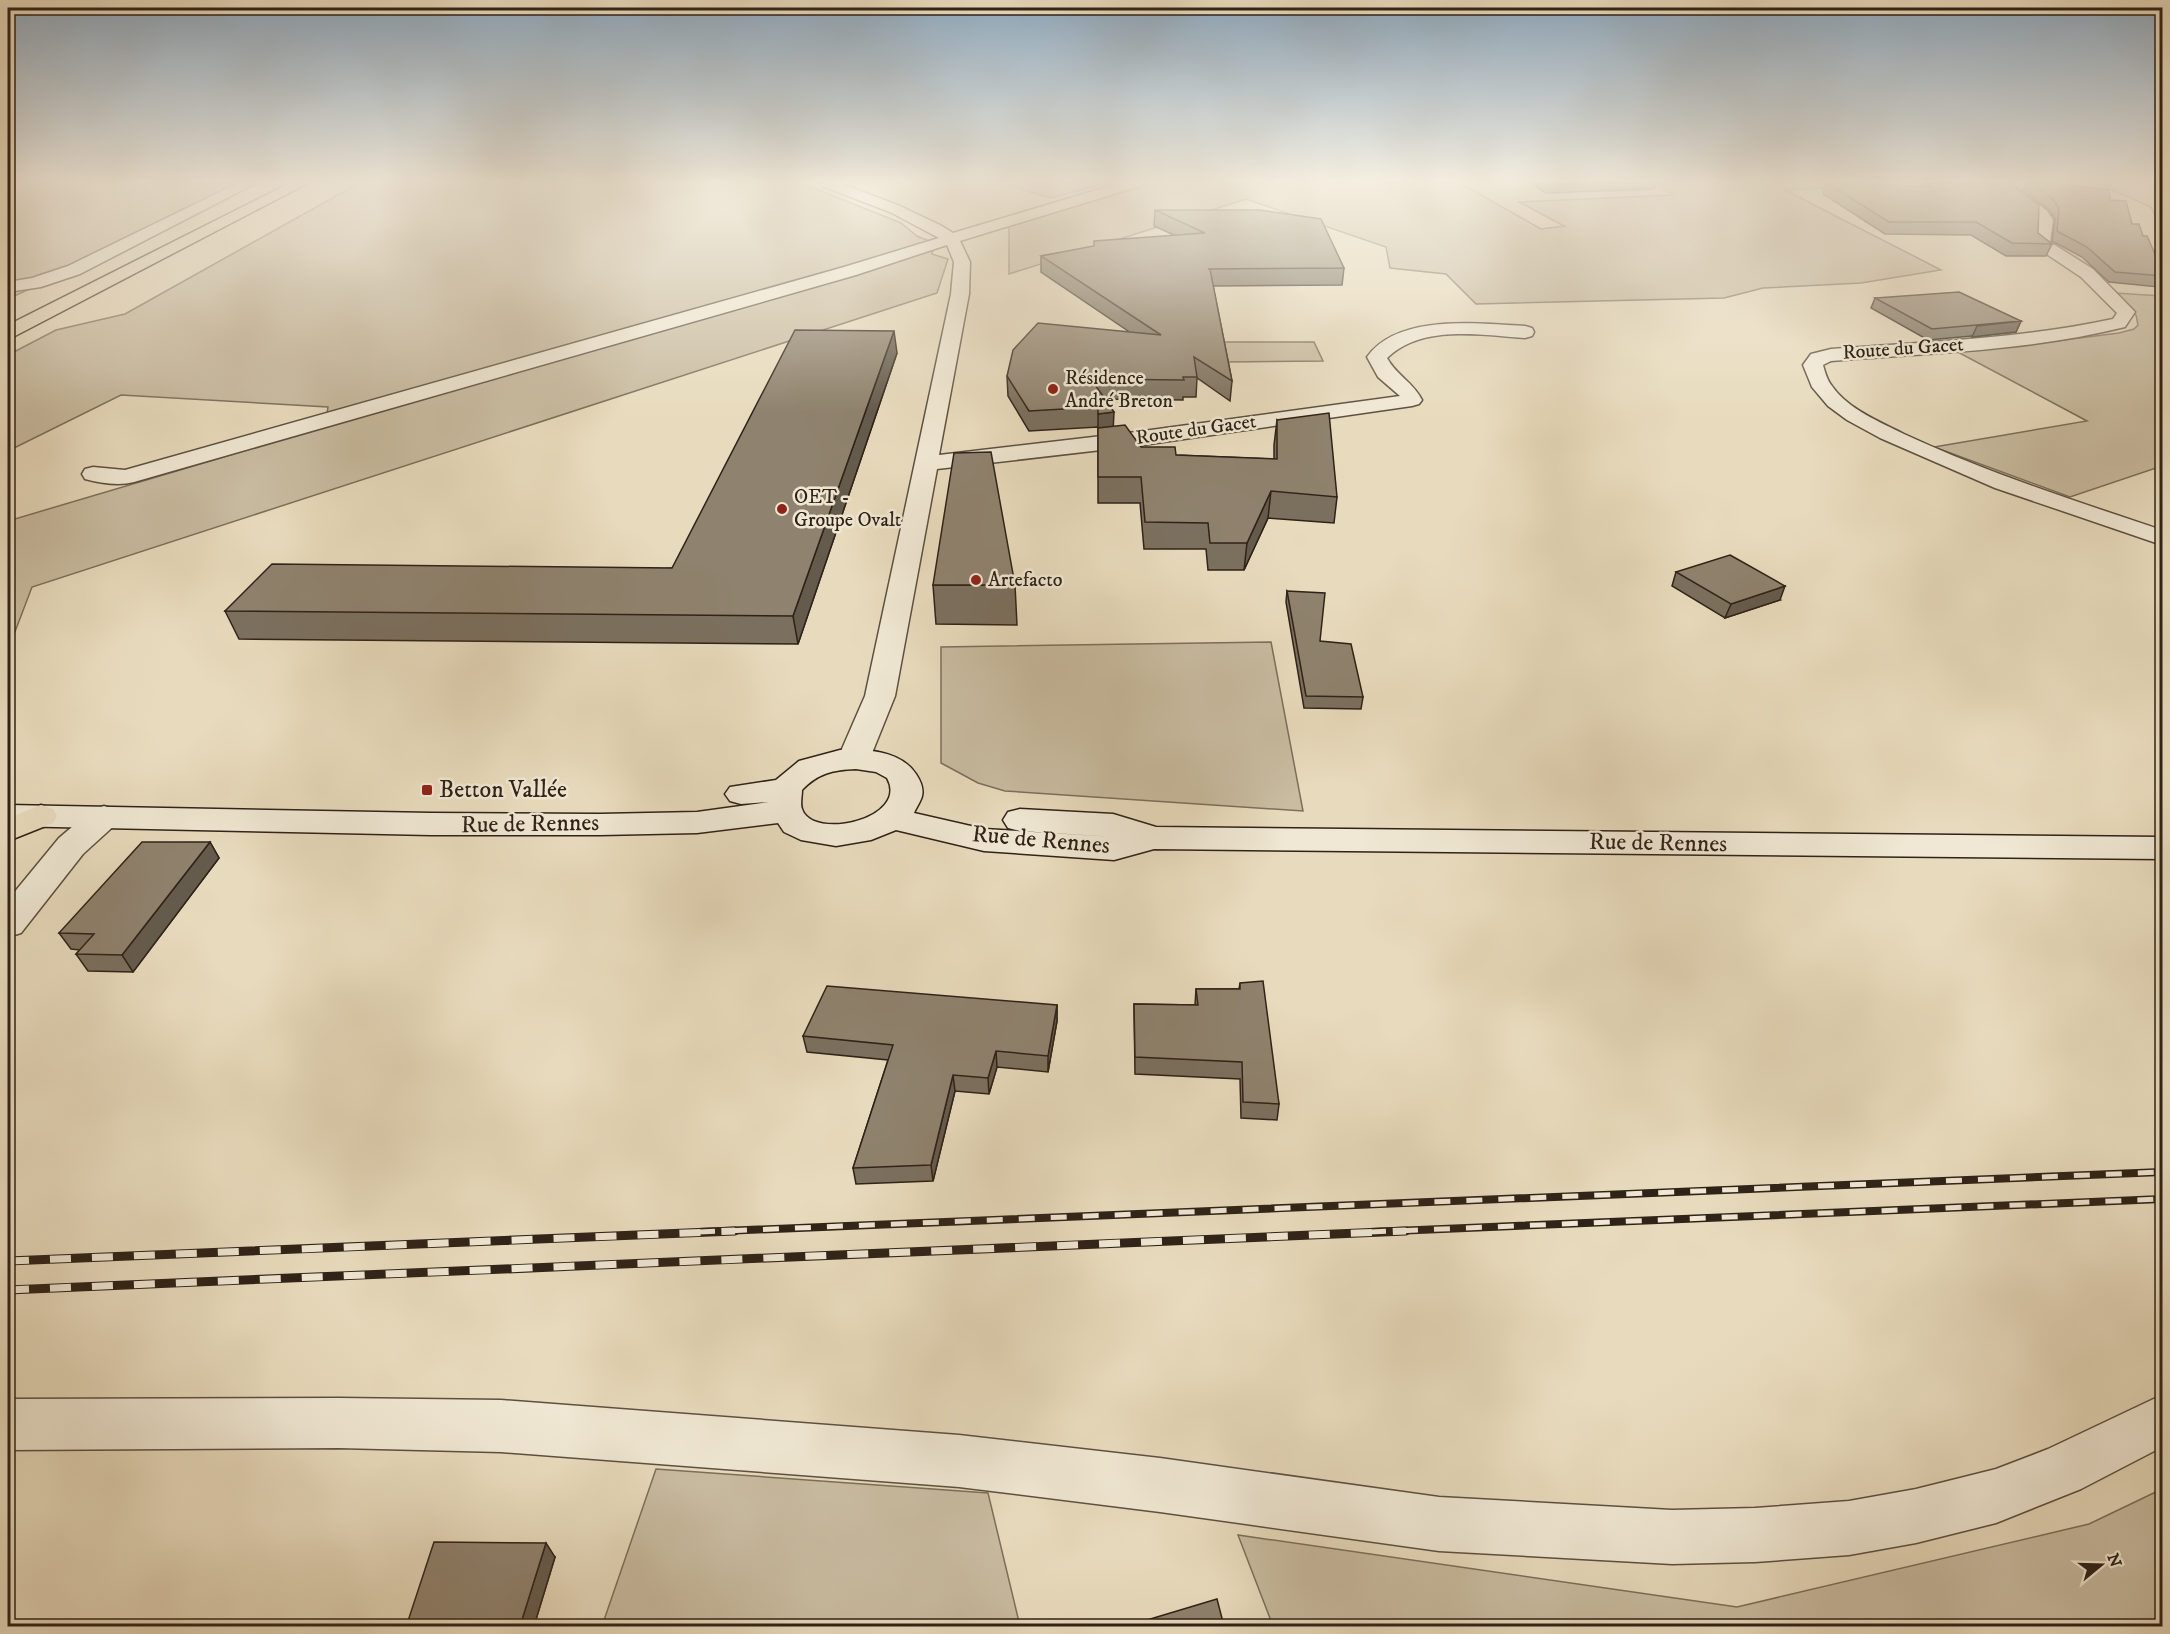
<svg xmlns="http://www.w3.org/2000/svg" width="2170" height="1634" viewBox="0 0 2170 1634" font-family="'IM FELL DW Pica',serif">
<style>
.green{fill:#c9bca1;stroke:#7c6f5c;stroke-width:1.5}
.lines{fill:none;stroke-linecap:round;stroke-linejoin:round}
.street-casing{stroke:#5d5041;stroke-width:3}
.secondary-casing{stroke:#2f2218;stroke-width:3}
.primary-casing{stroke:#2f2218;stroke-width:3}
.street{fill:#f0e8d4;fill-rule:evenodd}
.secondary{fill:#f0e8d4;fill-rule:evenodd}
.primary{fill:#e8dbbd;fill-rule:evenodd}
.rail-far1-casing{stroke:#2f2218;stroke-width:8}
.rail-casing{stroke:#2f2218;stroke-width:9}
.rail-far1{stroke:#f0e8d4;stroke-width:5;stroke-dasharray:16;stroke-linecap:butt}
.rail{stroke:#f0e8d4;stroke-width:7;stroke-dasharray:21;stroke-linecap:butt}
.wall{fill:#7b705f;stroke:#2f2218;stroke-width:1.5}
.shaded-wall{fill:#645b4d;stroke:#2f2218;stroke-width:1.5}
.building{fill:#8f826e;stroke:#2f2218;stroke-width:1.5}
.poi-dot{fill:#8f2418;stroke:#f0e8d4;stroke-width:2}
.labels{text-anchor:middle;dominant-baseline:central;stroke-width:5;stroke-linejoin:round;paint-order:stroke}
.far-street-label{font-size:20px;fill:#2f2218;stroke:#f0e8d4}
.far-poi-label{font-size:20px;fill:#2f2218;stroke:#f0e8d4;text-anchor:start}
.poi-label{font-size:24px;fill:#2f2218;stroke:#f0e8d4;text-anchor:start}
.street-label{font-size:24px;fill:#2f2218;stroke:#f0e8d4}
</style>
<rect width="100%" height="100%" fill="#e8dbbd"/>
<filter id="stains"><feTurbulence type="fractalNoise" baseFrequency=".00333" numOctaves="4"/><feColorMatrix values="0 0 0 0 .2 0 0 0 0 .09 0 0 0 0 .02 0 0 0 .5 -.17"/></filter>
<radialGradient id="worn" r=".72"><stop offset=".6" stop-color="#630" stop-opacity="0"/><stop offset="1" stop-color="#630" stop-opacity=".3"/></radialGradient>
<path class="green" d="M8,183H256L8,299Z
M359,183H801L901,223L917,236L934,243L932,254L948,259L937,293L32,587L8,650V521L325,427L328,407L121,395L8,451V355L56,330L125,314Z
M1000,183H1106L1051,198Z
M1152,183H1460L1541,229L1564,226L1519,202L1673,195L1657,183H1918L1785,190L1941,270L1861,283L1763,288L1724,298L1476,304L1446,274L1390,268L1386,247L1246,199L1009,274V225Z
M2096,183H2162V233L2151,207Z
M2115,293L2162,296V466L2070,497L1934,447L2087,421L1954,350L2009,347L2119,333L2134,329L2138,325L2136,315Z
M1221,342H1314L1323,361L1226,362Z
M1271,642L1303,811L1005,791L978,783L941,763V647Z
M656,1469L988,1493L1020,1626H602Z
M2162,1489V1626H1273L1238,1535L1737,1607L2089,1524Z"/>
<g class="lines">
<defs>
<path id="street" d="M238,183H256L80,274L41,287L8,292V282L32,278L68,266Z
M820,183H840L900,206L940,225L953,233L1120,183H1142L1140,186L960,241L970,262L969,294L939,455L1136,432L1400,396L1378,377L1367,357C1398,313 1479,324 1525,326L1532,328L1534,332L1532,336L1525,338C1481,335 1422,324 1387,358C1396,375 1413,382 1422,400L1419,404L1412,406L1136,446L937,469L895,696L870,758L865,765L854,768L843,765L838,758L865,696L951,294L954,262L947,245L856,275L134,482C119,486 100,483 85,479L82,474L85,469L93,467L125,470L844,267L939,238L890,212L822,186Z
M1995,183H2011L2047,211L2053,220L2050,242L2093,269L2135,312L2125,327C2029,351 1929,353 1831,361L1823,365C1825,372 1827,380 1832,386C1848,409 1880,422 1904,434C1988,473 2075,501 2162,530V545L1995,488L1880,438L1847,420L1828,406L1812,387L1803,365L1811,354L1831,349C1925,342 2020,339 2113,319L2117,313L2081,277L2036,247L2034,244L2037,220L2036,216Z
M104,806L116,810L120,817L116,824L83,854L21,933L8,937V900L59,838L92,810Z
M2162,1395V1447L2081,1489L1996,1523L1916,1543L1849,1555L1755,1562L1672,1564L1439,1551L1160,1512L959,1487L501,1452L339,1448L8,1450V1399L339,1398L501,1400L959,1435L1160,1458L1439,1497L1672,1510L1755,1508L1849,1501L1916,1489L1996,1469L2048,1449Z"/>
<path id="secondary" d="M840,750C866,749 900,750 916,774C920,780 924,788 922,796C921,801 916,808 914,813L984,829L1116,837L1020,831L1008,828L1003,820L1008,812L1020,809L1113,814L1156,827L2162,837V859L1154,849L1114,860L984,851L896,830L871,840L836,846L801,840L784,832L778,823L697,833L600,835H431L8,826V805L431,813L600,814L697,812L769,802L741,804L730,801L725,794L730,787L776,780L799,761ZM856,769L876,772L887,778C910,819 812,841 802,809C800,804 802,796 802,790C818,773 833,770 856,769Z"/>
<path id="primary" d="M290,183H308L15,336L8,337V325Z
M41,805L53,809L57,816L53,823L8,841V818Z"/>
</defs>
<use href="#street" class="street-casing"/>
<use href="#secondary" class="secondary-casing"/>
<use href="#primary" class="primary-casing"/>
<use href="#street" class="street"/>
<use href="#secondary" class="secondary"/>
<use href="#primary" class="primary"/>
<defs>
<path id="rail-far1" d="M699,1232L2162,1172
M1370,1232L2162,1199"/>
<path id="rail" d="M8,1261L735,1231
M8,1290L1406,1231"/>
</defs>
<use href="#rail-far1" class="rail-far1-casing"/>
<use href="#rail" class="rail-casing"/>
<use href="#rail-far1" class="rail-far1"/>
<use href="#rail" class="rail"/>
</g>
<path class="wall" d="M1531,183H1656L1654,189L1546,193Z
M1826,183L1915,186L1916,183H2010L2038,233L2052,244L2046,256H2006L1971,235L1885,234L1823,194Z
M2026,183H2049L2110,200L2143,236L2163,272V279L2159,287L2109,282L2082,257L2052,241L2055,219L2048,209L2023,190Z
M1155,210L1344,268L1342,285L1213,286L1232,381L1230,401L1197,378L1196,397H1183V400L1104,399L1113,426L1141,447L1176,455L1274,459V445L1277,420L1337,497L1334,523L1268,518L1244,570H1208L1206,549H1144L1140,503H1098V427L1029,431L1008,396L1007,376L1128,331L1041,272V256L1174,235L1154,226Z
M1875,298L2021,321L2016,332L1928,340L1871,308Z
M897,353L798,644L239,639L225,611L672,568Z
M1676,572L1780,600L1725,618L1672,586Z
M933,585H1015L1017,625L936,624Z
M1287,591L1320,641L1363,697L1361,709L1304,708L1286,602Z
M210,842L219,858L133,972L88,971L76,954L80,950L71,949L59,933Z
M1240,983L1279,1104L1277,1120L1241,1118L1240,1079L1135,1074L1134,1004L1195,1005L1196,989H1239Z
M1057,1005V1021L1048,1072L997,1067L989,1094L955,1091L933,1181L856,1184L853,1168L888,1060L807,1052L803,1036Z
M555,1557L534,1626H409L407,1624Z"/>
<path class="shaded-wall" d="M2021,321L2016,332L1972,337L1977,326Z
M894,331L897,353L798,644L793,616Z
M1114,412L1113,432L1098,434V414Z
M1271,491L1268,518L1244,570L1247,543Z
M1785,586L1780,600L1725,618L1731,604Z
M210,842L219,858L133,972L122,955Z
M1057,1005V1021L1048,1072V1056Z
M996,1051L997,1067L989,1094L988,1078Z
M953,1075L955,1091L933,1181L931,1165Z
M546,1543L555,1557L534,1626H520Z"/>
<path class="building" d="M1544,183H1607L1547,185Z
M1827,183L1931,187L1926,183H2010L2039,205L2038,233L2052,244L2012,243L1976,222H1889Z
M2031,183H2049L2109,190L2110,200L2126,201L2132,224H2139L2143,236H2147L2163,272V276L2115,272L2087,247L2057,231L2059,209L2053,199Z
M1155,210H1260L1321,219L1344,268L1208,269H1210L1232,381L1194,357L1197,377H1183L1184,380L1091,379L1114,412L1098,414V407L1029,411L1007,376L1013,350L1038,323L1161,335L1041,256L1094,246V241L1205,233Z
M1959,292L2021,321L1932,329L1875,298Z
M795,330L894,331L793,616L225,611L272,564L672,568Z
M1329,413L1337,497L1271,491L1247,543H1210L1208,523L1145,522L1141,477H1098V428L1125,425L1141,447H1175L1176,455L1277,459V420Z
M991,452L1015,585H933L954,453Z
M1730,555L1785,586L1731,604L1676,572Z
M1287,591L1325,593L1320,641L1351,644L1363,697L1306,696Z
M142,842H210L122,955L76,954L94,934L59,933Z
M1263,981L1279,1104L1243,1102L1242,1062L1135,1057L1134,1004L1198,1005L1196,989H1240V983Z
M827,986L1057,1005L1048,1056L996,1051L988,1078L953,1075L931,1165L853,1168L893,1045L803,1036Z
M434,1542L546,1543L520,1626L407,1624Z
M1217,1599L1224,1626H1127Z"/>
<linearGradient id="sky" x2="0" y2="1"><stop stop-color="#8faac0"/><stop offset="0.44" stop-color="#f5efe1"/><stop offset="1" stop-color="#f5efe1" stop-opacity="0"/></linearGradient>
<rect width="2170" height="412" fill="url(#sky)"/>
<g class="poi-dot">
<circle cx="1053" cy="389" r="6"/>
<circle cx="782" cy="509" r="6"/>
<circle cx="976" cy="580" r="6"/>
<rect x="421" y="784" width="12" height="12" rx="3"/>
</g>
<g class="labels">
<g class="far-street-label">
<text transform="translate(1903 349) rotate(-4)">Route du Gacet</text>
<text transform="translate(1196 430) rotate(-8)">Route du Gacet</text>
</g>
<g class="far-poi-label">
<text x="1065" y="378">Résidence<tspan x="1065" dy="23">André Breton</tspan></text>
<text x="794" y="497">OET -<tspan x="794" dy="23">Groupe Ovalt</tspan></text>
<text x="988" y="580">Artefacto</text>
</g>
<g class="poi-label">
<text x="439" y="790">Betton Vallée</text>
</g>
<g class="street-label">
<text transform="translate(530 824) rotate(-1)">Rue de Rennes</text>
<text transform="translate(1041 840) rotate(5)">Rue de Rennes</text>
<text transform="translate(1658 843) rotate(1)">Rue de Rennes</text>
</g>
</g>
<rect width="2170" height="1634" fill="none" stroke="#e8dbbd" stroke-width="30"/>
<rect x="9" y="9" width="2152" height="1616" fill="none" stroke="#2f2218" stroke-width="3"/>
<rect x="15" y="15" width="2140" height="1604" fill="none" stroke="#2f2218" stroke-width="1.5"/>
<g transform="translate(2101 1565) rotate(71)" stroke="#f0e8d4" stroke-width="4.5" paint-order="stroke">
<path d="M0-4.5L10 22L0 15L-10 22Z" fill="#2f2218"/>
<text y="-9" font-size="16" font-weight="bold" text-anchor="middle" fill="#2f2218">N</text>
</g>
<rect width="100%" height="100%" filter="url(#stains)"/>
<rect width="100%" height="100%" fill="url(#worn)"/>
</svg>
